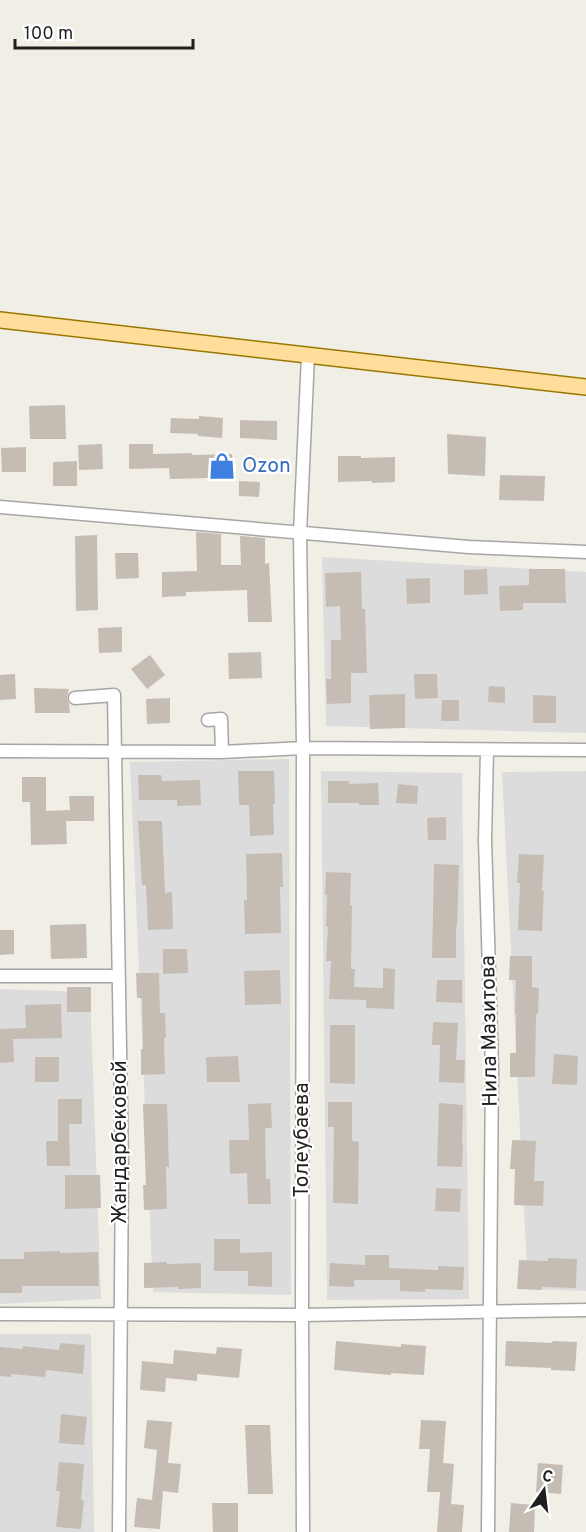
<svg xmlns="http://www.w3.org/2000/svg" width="586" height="1532" viewBox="0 0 586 1532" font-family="Overpass,sans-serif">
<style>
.residential{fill:#dddcdc}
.building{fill:#c5bdb4}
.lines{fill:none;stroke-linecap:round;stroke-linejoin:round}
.minor-casing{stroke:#a6a6a6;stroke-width:15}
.major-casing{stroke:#9a7700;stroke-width:18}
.minor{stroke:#fff;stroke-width:12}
.major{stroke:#ffde9b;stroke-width:15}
.labels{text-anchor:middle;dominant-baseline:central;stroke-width:4.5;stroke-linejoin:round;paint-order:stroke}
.shop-label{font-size:21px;fill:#366cbe;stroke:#fff;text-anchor:start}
.street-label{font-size:21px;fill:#1f1f1f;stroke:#fff}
</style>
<rect width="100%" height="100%" fill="#f0eee5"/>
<path class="residential" d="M322,557L586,572V733L326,726Z
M289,759L291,1295L153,1292L130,762Z
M321,771L462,773L469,1299L327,1300Z
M586,771V1291L528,1289L502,772Z
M0,989L90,992L101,1299L0,1304Z
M0,1334H91L94,1532H0Z"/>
<path class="building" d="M65,405L66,439H30L29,406Z
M199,416L223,418L222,438L198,436V434L170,433L171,418L199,419Z
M240,420L277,421V440L240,438Z
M447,434L486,437L485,476L448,474Z
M102,444L103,469L79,470L78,445Z
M129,444H153V454L192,453V455L232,454L233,479L210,480V478L170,479L169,468L129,469Z
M26,447V472H2L1,448Z
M338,456H361V458L395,457V482L372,483V481L338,482Z
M77,461V486H53V462Z
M500,475L545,476L544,501L499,500Z
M239,481L260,482L259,497L239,496Z
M196,532L221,534V565H241L240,536L265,538V564L269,563L272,622H248L247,590L186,592V596L162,597V572L197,571Z
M97,535L98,610L76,611L75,536Z
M115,553H138L139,578L116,579Z
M487,569L488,594L464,595V570Z
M529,569H565L566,603H523V610L500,611L499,586L529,585Z
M361,572L362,609H365L367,673H351V703L327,704L326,679H331V640H341L340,606L326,607L325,573Z
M430,578V603L407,604L406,579Z
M122,627V652L99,653L98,628Z
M261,652L262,678L229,679L228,653Z
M150,655L165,675L147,689L131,669Z
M15,674L16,699L0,700V675Z
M414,674H437L438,698L415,699Z
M489,686L505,687V703L488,702Z
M34,688L69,689L67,698L69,704L70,713H35Z
M405,694V728L370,729L369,695Z
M533,695L556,696V723H533Z
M170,698V723L147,724L146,699Z
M442,700H459V721H441Z
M238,771H274L275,804H273L274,835L250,836L249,805H239Z
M138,775H161L162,781L200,780L201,805L177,806V800H139Z
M22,777H46V811L70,810L69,796H94V821H66L67,844L31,845L30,802H22Z
M328,781H349V784L378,783L379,805H359V803H328Z
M398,784L418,786L417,804L396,803Z
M446,817V840H428L427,818Z
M138,821H162L165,893L172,892L173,929L148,930L146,885H142Z
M282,853L283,887H280L281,933L245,934L244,900H247L246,854Z
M519,854L544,855L542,891H544L542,931L518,930L520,883H517Z
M434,864L459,865L457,927H456V958H432Z
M326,872L351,873L350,905H352L351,969H355L354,987L383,988V968L395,969L394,1009L366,1008V1000L329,999L331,961H326L328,927H326L327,895H325Z
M86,924L87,958L51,959L50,925Z
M0,930H14V954L0,955Z
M163,949H187L188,973L163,974Z
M510,956H532V987L539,988L538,1014H536L535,1077H510V1053H516V1014H515L516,980H509Z
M280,970L281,1004L245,1005L244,971Z
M136,973H159L160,1013H165L166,1038H164L165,1074L141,1075V1049H143L142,998H137Z
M437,980H462V1003L436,1002Z
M67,987H91V1012H67Z
M61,1004L62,1038L13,1039L14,1062L0,1063V1029L26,1028L25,1005Z
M433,1022L458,1023L456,1060H465L464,1083L439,1082L440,1045H432Z
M330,1025H355V1084L330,1083Z
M554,1054L578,1056L577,1085L552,1084Z
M238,1056L240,1082H207L206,1057Z
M35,1057H59V1082H35Z
M58,1099H82V1124H69L70,1166H47L46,1141H58Z
M328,1102H352V1141L359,1142L358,1204L333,1203L334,1127H328Z
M271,1103L272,1128H265L266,1179H270L271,1204H248L247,1173L230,1174L229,1140H249L248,1104Z
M439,1103L463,1105L462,1144H463L462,1167L437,1166Z
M143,1104H167L169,1167H166L167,1209L144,1210L143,1185H146Z
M512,1140L536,1141L534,1181H544L543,1206L514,1205L515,1169H510Z
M65,1175H100L101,1208L65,1209Z
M436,1188L461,1189L460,1212L435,1211Z
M214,1239H240V1253L272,1252V1287L248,1286V1271H214Z
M60,1251V1253L98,1252L99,1286H22V1293H0V1259H24V1252Z
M365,1255H389V1268L438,1270V1266L464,1267L463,1290L425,1289V1292L400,1291V1280H354V1287L329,1286L330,1263L365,1265Z
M548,1258L577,1259L576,1288L542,1287V1290L517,1289L519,1260L548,1261Z
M167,1262V1264L201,1263V1288L178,1289V1287L144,1288V1263Z
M336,1341L401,1347V1344L426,1346L424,1375L391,1373V1375L334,1370Z
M506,1341L552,1343L553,1341L577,1342L575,1371L551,1370V1368L505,1366Z
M60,1343L85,1345L83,1374L46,1370L45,1377L11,1374V1377L0,1376V1347L22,1349L23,1346L59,1350Z
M217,1347L242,1349L239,1378L197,1374V1381L166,1378L165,1392L140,1390L142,1361L173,1364L174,1350L216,1354Z
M61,1414L87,1417L84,1445L59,1443Z
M147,1420L172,1422L168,1463L181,1464L178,1493L163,1491L160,1529L134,1527L137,1498L152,1500L157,1450L144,1448Z
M421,1420L446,1421L443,1463L454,1464L451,1504L464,1505L462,1532H437L440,1492H427L430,1449H419Z
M245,1425H270L273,1494H248Z
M59,1462L84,1464L81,1500L84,1501L81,1529L56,1527L60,1491H56Z
M538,1463L563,1465L561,1494L536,1492Z
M212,1503H238V1532H213Z
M511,1503L535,1505L534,1532H509Z"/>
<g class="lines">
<defs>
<path id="minor" d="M0,507L469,547L586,552
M75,698L114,695L122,1167L119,1532
M208,720L221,719L222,752
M487,750L485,840L492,1068L488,1532
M0,751L222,752L303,748L586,750
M0,976H118
M0,1314L302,1315L586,1310
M303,1532L302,1315L303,748L300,533L308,355"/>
<path id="major" d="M0,320L586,387"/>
</defs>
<use href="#minor" class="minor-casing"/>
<use href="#major" class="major-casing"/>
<use href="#minor" class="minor"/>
<use href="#major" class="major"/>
</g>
<defs>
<symbol id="shop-bare" viewBox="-9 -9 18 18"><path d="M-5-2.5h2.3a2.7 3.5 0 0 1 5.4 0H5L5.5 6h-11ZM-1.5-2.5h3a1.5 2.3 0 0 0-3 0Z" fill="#3f7fe0" stroke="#fff" stroke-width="2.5" paint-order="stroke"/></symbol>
</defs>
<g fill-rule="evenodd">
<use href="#shop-bare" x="203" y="447" width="38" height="38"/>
</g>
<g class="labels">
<g class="shop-label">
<text x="242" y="466">Ozon</text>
</g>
<g class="street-label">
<text transform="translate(490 1031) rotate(-91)">Нила Мазитова</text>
<text transform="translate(302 1140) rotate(-90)">Толеубаева</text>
<text transform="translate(120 1142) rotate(-90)">Жандарбековой</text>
</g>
</g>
<g transform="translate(544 1490) rotate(14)" stroke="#ffffff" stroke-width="4.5" paint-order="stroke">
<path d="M0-4.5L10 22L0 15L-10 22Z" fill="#1f1f1f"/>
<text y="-9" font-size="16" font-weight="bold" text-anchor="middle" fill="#1f1f1f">С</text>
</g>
<path d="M15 39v9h178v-9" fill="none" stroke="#1f1f1f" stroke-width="3"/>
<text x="24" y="39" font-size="18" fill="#1f1f1f" stroke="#ffffff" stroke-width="4.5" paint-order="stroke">100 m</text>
</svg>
